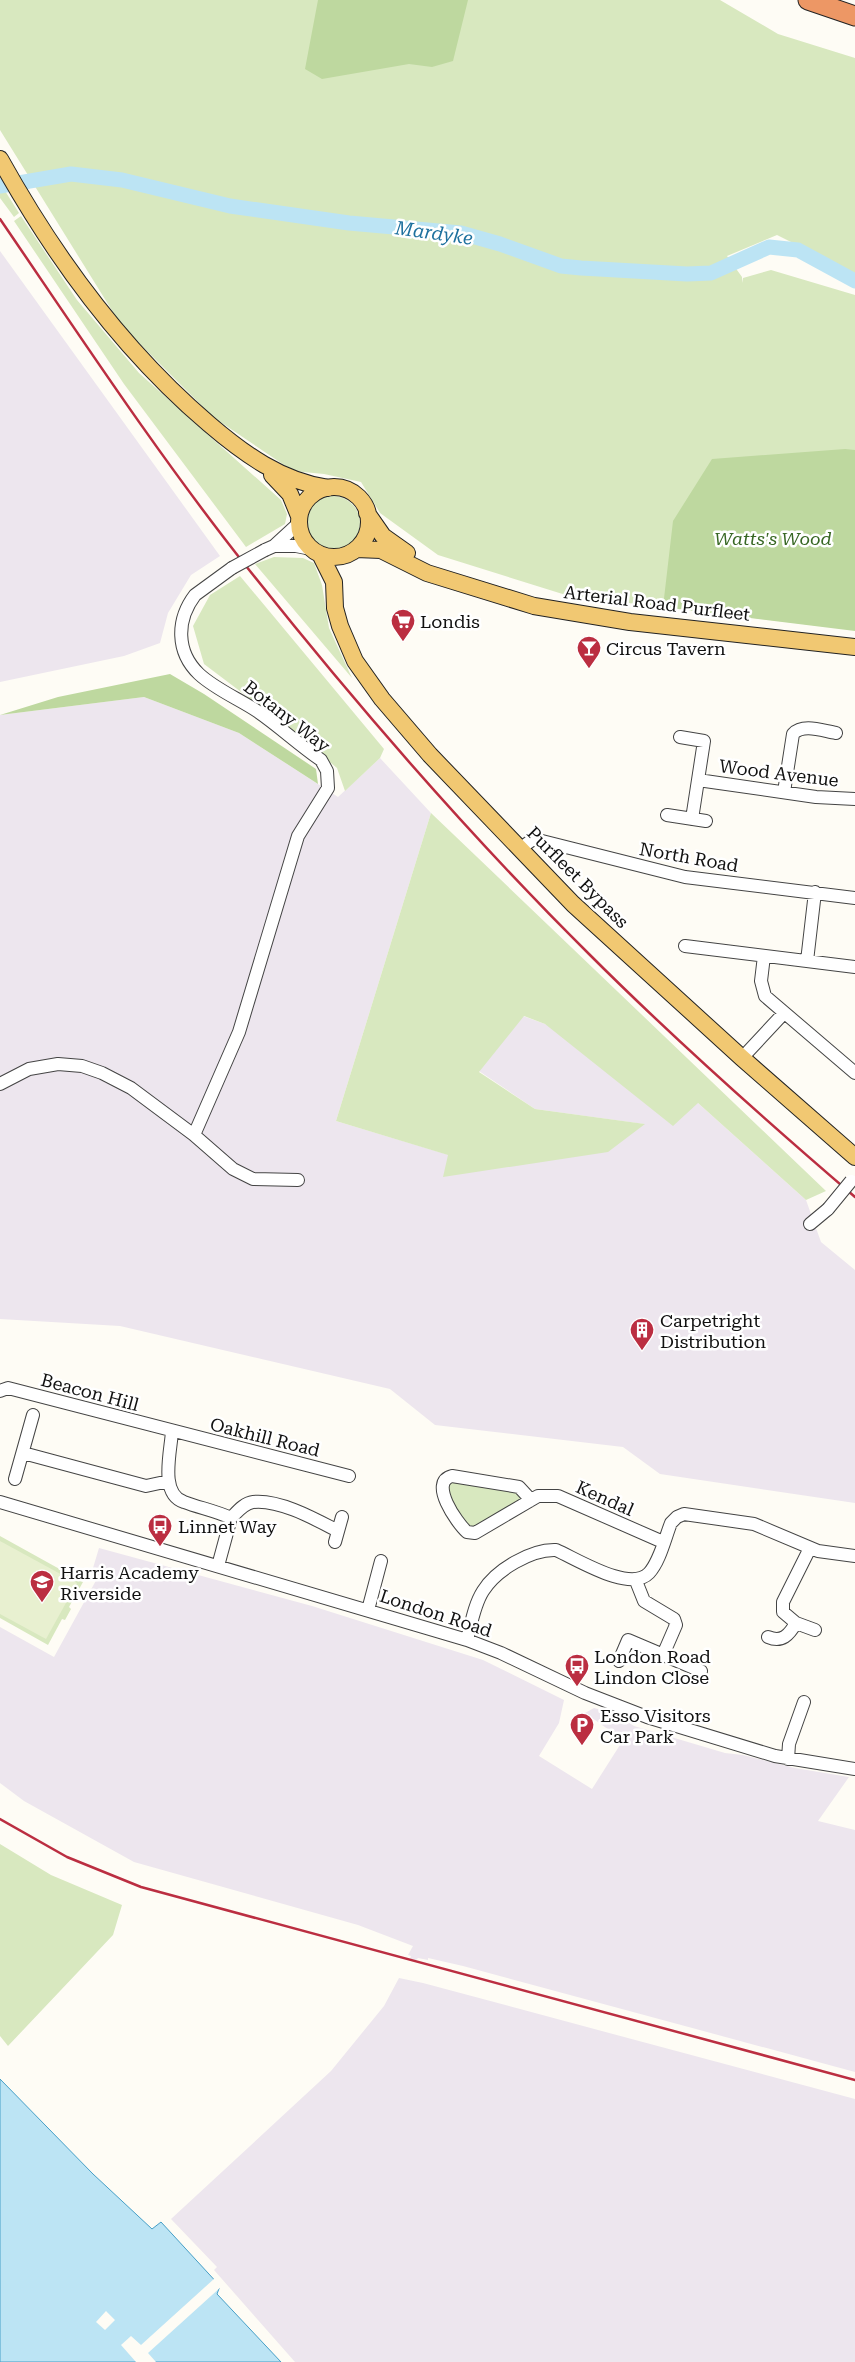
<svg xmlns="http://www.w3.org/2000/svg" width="855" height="2362" viewBox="0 0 855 2362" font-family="'Roboto Serif',serif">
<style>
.industrial{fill:#ede6ee}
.green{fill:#d8e8bf}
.forest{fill:#bed89f}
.pitch{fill:#e8f0d0}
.water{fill:#bce4f4;stroke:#469fc7}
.pier{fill:#fefcf5}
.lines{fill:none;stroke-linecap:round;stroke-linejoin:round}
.river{stroke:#bce4f4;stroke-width:15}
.minor-casing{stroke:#444;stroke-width:14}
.major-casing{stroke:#222;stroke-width:18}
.highway-casing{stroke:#222;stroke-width:21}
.minor{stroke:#fff;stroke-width:12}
.major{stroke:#f1c872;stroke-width:16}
.highway{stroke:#ed9765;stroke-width:19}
.rail{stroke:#bb2e41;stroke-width:2.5}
.minor-bridge-casing{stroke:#444;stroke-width:14;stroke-linecap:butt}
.minor-bridge{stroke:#fff;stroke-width:12}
.labels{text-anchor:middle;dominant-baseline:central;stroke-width:5;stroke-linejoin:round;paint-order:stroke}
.park-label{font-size:18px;font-style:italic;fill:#376723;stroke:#fff}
.street-label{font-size:18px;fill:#111;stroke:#fff}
.poi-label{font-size:18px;fill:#111;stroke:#fff;text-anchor:start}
.water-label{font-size:19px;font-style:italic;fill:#1e719e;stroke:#fff}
</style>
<rect width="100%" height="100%" fill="#fefcf5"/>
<path class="industrial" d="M0,251L220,556L191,575L168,613L160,643L124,656L0,682Z
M144,697L239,733L338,797L380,758L431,813L336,1121L449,1155L444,1176L644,1124L535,1109L479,1071L523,1016L545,1024L698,1103L806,1200L821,1242L855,1270V1503L660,1474L623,1447L435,1425L390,1389L120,1326L0,1319V715Z
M99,1548L312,1606L483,1660L564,1700L559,1723L539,1756L592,1789L625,1737L620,1735L619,1737L585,1713L594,1708L616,1714L634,1726L725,1753L743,1755L795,1768L849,1777L818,1821L855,1830V2072L463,1966L428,1958V1960L418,1958L416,1960L410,1959L411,1956L408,1955L413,1946L358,1925L134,1862L24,1801L0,1783V1627L54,1657L99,1575L93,1568Z
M399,1978L423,1983L855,2099V2362H295L214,2270L217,2267L171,2219L331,2071L384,2006Z"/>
<path class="green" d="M0,0H720L778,34L855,58V274L777,235L727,256L742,277V283L743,278L771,270L855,295V534L845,629L569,596L438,555L380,513L361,482L324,474L293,471L213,417L121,325L0,130Z
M0,183L19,213L14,217L0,198Z
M21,216L77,300L139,373L281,500L287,514L285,524L246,547L124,384L14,221Z
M306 523a27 27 0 1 1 54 0a27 27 0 1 1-54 0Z
M274,557L303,558L314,563L322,585L329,628L352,678L255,564Z
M240,576L384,749L380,758L345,791L337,768L289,728L204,664L193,626L210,595Z
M431,813L826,1191L806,1200L698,1103L673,1126L545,1024L524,1016L479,1072L535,1109L645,1124L608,1152L443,1177L448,1155L336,1121Z
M450,1481L521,1493L523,1500L474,1528H468L446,1492Z
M0,1536L83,1582L69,1607L71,1609L65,1620L62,1619L48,1645L0,1618Z
M0,1844L51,1875L122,1905L113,1935L8,2046L0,2036Z"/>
<path class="forest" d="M318,0H468L453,61L432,67L409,64L322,79L305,69Z
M845,449L855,450V631L663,607L673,521L712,459Z
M170,674L204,694L316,769L318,784L239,733L144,697L0,715L58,697Z"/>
<path class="pitch" d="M0,1541L77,1583L46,1639L0,1614Z"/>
<path class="water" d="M0,2079L93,2174L152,2229L161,2222L220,2286L217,2294L281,2362H0Z"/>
<path class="pier" d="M215,2278L222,2286L148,2353L156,2362H136L121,2345L131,2336L141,2345Z
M106,2311L115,2320L105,2330L96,2322Z"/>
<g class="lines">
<path class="river" d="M0,186L71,174L122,180L230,206L349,223L461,233L500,244L561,266L581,268L687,274L711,273L769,247L798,250L855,281"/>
<defs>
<path id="minor" d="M274,546H296L311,549
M265,550L274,546L299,523
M680,737L704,741L692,819
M698,780L816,797L855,799
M784,792L793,734C803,723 823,731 836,733
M667,815L706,821
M521,848L532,840H538L685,877L855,898
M685,946L855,967
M764,956L761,981L765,996L855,1073
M807,961L815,892
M742,1058L784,1013
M0,1084L29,1069L58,1064L82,1066L102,1073L131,1088L194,1135L233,1169L253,1179L298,1180
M194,1135L239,1032L298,836L328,788L327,771L321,760C299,745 279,726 257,711C239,699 215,689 199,674C176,652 176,620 195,595L232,568
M810,1224L828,1209
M0,1391L8,1388L349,1476
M172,1431C171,1451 159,1494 184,1502C200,1508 216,1511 231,1518L218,1566
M23,1453L146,1486L169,1481
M15,1479L33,1415
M531,1500L519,1487L452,1476C428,1482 457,1523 467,1532L475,1533L538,1496H558L663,1542
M0,1502L467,1640L501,1653L585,1693L647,1717L775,1756L855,1769
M231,1518C237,1512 244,1503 253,1502C279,1499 315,1519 338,1531
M335,1542L342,1517
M810,1548L783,1602V1612L796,1623L815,1630
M636,1581L644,1601L674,1619L676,1625L663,1655
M368,1610L381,1561
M768,1637C782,1643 789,1635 796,1623
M467,1640C471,1625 474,1605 483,1591C496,1570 531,1549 556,1550C577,1559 630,1593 649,1573C660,1561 665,1538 671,1523L677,1517L684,1514L754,1524L818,1551L855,1556
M619,1661L628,1640L701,1671
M788,1759L789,1744L804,1702"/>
<path id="major" d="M0,159C55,258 122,350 209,424C244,454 281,481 328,488
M272,475L290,494L299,516
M299 522a35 35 0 1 1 70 0a35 35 0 1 1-70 0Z
M367,513L383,536L407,553
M356,549L381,550L427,573L534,606L630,622L855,647
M320,554L334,582L335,608L340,626L355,661L382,699L430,755L573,904L742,1058L855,1157"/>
<path id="highway" d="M808,0L855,16"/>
</defs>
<use href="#minor" class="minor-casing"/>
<use href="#major" class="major-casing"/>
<use href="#highway" class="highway-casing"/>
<use href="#minor" class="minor"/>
<use href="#major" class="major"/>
<use href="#highway" class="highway"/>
<path class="rail" d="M0,219C80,336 158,455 246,566C353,701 467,833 589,954C674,1039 764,1119 855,1197
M0,1819L67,1857L141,1887L855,2080"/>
<defs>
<path id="minor-bridge" d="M232,568L265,550
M828,1209L851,1181"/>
</defs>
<use href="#minor-bridge" class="minor-bridge-casing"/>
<use href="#minor-bridge" class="minor-bridge"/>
</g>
<defs>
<symbol id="supermarket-pin" viewBox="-11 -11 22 30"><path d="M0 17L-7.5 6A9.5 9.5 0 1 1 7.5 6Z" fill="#bb2e41" stroke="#fff"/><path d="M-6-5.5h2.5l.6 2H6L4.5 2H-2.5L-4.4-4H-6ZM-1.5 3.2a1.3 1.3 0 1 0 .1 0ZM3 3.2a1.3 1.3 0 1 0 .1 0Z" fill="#fff"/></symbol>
<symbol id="bar-pin" viewBox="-11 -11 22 30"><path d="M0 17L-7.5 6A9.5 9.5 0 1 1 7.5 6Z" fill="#bb2e41" stroke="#fff"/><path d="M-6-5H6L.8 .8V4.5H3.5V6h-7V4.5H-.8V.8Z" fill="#fff"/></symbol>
<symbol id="building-pin" viewBox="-11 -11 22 30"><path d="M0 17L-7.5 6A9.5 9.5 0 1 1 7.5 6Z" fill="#bb2e41" stroke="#fff"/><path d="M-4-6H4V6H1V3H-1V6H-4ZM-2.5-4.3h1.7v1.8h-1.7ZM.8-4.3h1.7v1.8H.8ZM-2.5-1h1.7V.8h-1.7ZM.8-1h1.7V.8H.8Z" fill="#fff"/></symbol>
<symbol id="bus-pin" viewBox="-11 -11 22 30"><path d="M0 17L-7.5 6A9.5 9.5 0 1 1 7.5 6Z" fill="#bb2e41" stroke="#fff"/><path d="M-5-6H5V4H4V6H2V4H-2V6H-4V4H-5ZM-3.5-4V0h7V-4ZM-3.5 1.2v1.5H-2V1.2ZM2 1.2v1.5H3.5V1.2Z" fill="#fff"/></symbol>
<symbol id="school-pin" viewBox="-11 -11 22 30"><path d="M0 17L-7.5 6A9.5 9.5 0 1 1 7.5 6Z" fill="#bb2e41" stroke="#fff"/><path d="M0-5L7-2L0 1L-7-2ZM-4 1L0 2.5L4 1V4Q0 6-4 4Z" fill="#fff"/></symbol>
<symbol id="parking-pin" viewBox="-11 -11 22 30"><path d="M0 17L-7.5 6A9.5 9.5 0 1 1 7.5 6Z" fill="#bb2e41" stroke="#fff"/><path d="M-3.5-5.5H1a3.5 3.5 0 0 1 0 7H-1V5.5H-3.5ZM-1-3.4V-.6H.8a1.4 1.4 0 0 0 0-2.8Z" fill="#fff"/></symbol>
</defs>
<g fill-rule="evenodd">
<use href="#supermarket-pin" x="389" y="607" width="28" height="38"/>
<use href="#bar-pin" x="575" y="634" width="28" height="38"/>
<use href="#building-pin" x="628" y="1316" width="28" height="38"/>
<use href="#bus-pin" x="146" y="1512" width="28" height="38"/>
<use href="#school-pin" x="28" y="1568" width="28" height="38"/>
<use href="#bus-pin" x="563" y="1652" width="28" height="38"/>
<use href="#parking-pin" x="568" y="1711" width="28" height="38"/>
</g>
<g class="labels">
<g class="park-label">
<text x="773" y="538">Watts's Wood</text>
</g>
<g class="street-label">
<text transform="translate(657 603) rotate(7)">Arterial Road Purfleet</text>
<text transform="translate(287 716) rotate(38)">Botany Way</text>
<text transform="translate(779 773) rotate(7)">Wood Avenue</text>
<text transform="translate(689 857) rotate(10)">North Road</text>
<text transform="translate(578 877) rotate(45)">Purfleet Bypass</text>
<text transform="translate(90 1392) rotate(15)">Beacon Hill</text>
<text transform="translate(265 1437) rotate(14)">Oakhill Road</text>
<text transform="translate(605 1498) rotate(24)">Kendal</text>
<text transform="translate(436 1613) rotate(18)">London Road</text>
</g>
<g class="poi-label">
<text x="420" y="621">Londis</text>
<text x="606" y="648">Circus Tavern</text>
<text x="660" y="1320">Carpetright<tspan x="660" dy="21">Distribution</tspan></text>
<text x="178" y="1526">Linnet Way</text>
<text x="60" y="1572">Harris Academy<tspan x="60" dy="21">Riverside</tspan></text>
<text x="594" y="1656">London Road<tspan x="594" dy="21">Lindon Close</tspan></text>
<text x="600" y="1715">Esso Visitors<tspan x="600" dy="21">Car Park</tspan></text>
</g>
<g class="water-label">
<text transform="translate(434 233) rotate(8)">Mardyke</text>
</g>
</g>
</svg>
